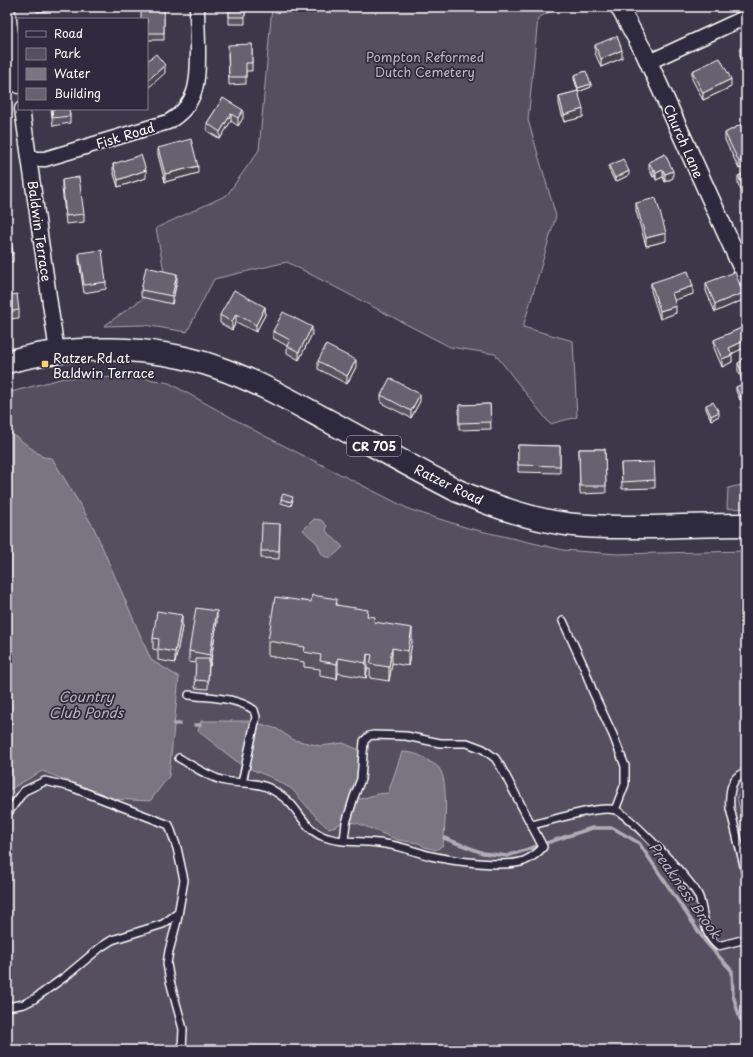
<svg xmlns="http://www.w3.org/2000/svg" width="753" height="1057" viewBox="0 0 753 1057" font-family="'Playpen Sans',sans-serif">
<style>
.green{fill:#555060;stroke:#aaa8b0}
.water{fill:#797682;stroke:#afadb4}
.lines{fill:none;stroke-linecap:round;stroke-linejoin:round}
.stream{stroke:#afadb4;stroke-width:3.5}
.service-casing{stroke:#fff;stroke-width:10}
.minor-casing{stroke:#fff;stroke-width:17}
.tertiary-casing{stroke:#fff;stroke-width:20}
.primary-casing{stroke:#fff;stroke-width:25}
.service{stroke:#2f2a3d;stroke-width:7}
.minor{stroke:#2f2a3d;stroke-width:14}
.tertiary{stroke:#2f2a3d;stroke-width:17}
.primary{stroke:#2f2a3d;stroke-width:22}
.wall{fill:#585460;stroke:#fff}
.shaded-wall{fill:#47454e;stroke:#fff}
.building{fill:#666270;stroke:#fff}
.poi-dot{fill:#ffd166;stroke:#2f2a3d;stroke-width:1.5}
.labels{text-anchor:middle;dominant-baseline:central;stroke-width:3.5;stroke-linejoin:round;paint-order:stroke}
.shield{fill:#2f2a3d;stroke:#c1bfc5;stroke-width:1}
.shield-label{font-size:12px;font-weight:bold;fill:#fff}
.park-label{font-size:13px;fill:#bbb9bf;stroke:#2f2a3d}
.street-label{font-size:13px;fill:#fff;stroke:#2f2a3d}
.poi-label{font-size:13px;fill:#fff;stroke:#2f2a3d;text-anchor:start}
.water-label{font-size:14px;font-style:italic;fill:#b5b4ba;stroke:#2f2a3d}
</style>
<rect width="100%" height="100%" fill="#3c3749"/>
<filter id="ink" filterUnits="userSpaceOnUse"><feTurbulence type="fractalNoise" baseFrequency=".025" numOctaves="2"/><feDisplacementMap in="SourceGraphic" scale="8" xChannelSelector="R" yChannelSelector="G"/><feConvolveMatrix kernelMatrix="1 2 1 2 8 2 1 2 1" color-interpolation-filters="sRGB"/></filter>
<g filter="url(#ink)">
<path class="green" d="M272,7H559L538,18L528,120L556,216L523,327L573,341L577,417L550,424L495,354L450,347L287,262L214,279L187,332L144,325L104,326L166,282L156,228L227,195L259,150Z
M139,377L169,383L263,435L411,510L468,528L563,550L617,554L746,551V795L737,796L746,840V1050H7V393L64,378Z
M746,484V508L727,509L728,488Z"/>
<path class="water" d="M7,430L43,457L52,458L94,528L151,660L179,677L169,776L150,801L114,799L42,771L7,791Z
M314,519L321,520L327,526L326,531L343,547L331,558C320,556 322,554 318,545C315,540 307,535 303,530Z
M201,721H252L277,729L294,740L321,746L343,743L357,749L360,754L354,797L361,799L377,794L388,793L402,752C410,752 419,754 426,759C429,762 436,764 439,768C449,781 445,828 443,845L436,850L425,847L419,843L398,840L357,823L343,822L336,826L328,828L317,818L292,789L270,777L241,765L198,731Z"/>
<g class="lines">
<path class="stream" d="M174,724H180
M195,725H200
M444,838L483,853L507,856L592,828H613L639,843L705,941L732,971L733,995L740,1019L746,1023"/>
<defs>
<path id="service" d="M563,621L584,667L593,692L613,735L625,766V784L615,810
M189,695C211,698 236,697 254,710L256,717L242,783
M179,758C193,766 208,777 225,781C239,784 255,781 269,788C276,792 283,796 289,802C300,813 306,829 322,836C341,844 365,840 385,844C401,846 416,852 431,856C453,861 504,868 524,861C533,857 538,853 543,847L501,767L495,758L483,749L467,743H440L406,736L373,735L369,736L364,741L361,779L354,797L346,823L344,840
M746,772C730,776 729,795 730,808L746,874
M7,814L24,791L45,781L71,787L169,825L177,848L184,880L177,921L169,951L167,964L170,981L183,1029L182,1050
M532,825C550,821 599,805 615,810C628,813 694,884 699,897C705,915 702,933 718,946L746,939
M7,1007L24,1004L34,999L66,976L101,947L112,940L163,924L178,913"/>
<path id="minor" d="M7,7L19,86
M649,62L746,17
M22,109L57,352
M30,159H45L168,122C198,105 198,81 198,50C198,36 197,21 197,7"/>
<path id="tertiary" d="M619,7L644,52L746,277"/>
<path id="primary" d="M7,362C70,344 154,345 216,367C254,380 288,399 323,418C368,442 413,468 458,491C493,506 529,519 566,524C594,528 623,527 651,527C683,526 714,525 746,525"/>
</defs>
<use href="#service" class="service-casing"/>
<use href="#minor" class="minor-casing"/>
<use href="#tertiary" class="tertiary-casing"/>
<use href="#primary" class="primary-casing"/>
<use href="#service" class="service"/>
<use href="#minor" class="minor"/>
<use href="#tertiary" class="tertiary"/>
<use href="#primary" class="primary"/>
</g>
<path class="wall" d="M36,7H53V10L37,12Z
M164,7V40H147V19L149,11Z
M229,7H245V24H229Z
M252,44V71H246V84L229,85L228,53Z
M595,45L622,58L601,67L595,53Z
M746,46V68L740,56V48Z
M692,71L731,87L703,100L692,79Z
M574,75L591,87L578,92L583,117L564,122L559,104V96L578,91L574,79Z
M223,98L243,118L238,126L231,121L220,139L207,131V123Z
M51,109H69L70,116V123L53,126Z
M742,124L739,169L725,140V133Z
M158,148L198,173L165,182L158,155Z
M665,154L673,178L665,182L663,177L656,180L655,176L653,177L649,169V162Z
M113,164L146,178L118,187L113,171Z
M609,166L629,175L615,182L609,170Z
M746,173V200L738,184V176Z
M62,180L84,214V222L66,224L62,187Z
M636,203L666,241L646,246L636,211Z
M7,223L13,254V262H7Z
M79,253L106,282V289L84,293L79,261Z
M177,281L172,304L141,297V290Z
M651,283L693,294L674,300L676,313L660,319L651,291Z
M706,283L743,300L715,312L706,291Z
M7,296L19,310V318L7,319Z
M265,307V315L256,332L236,322L232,330L220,323V315Z
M746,326V347L731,354L732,362L722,367L714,348V340Z
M273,331L312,334L299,360L287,353V346L273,338Z
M746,359V397L740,400L736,391V387L744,384L738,371V363Z
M318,361L356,367L347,384L318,369Z
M381,395L420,401L411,418L381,403Z
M490,404L491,429L459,430V405Z
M706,405L719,416L711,420L706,409Z
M518,445L560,446V473L518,472Z
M579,449H605L606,493L580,494Z
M621,463L655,480V488L622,489Z
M281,499L293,500L291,506L281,503Z
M280,524L279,559L261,558V551Z
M311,602L337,605L368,616L375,622L412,642L408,666L392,663L389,681L370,678V669H367L366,678L338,673L337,679L320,676V669L304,667V662L268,656V641Z
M217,622L210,666H209L208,689L195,688L196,663L189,662V651Z
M182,627L175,663L158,660V650L153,649V638Z"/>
<path class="shaded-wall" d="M622,50V58L601,67V59Z
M165,65V73L147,89V81Z
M731,79V87L703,100V93Z
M591,84V87L578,92V88Z
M583,109V117L564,122V115Z
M243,110V118L238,126V118Z
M231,114V121L220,139V132Z
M746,158V166L739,169V162Z
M198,166V173L165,182V174Z
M655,169V176L653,177V170Z
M146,170V178L118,187V180Z
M663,170V177L656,180V173Z
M629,171V175L615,182V178Z
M673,171V178L665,182V174Z
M666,233V241L646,246V238Z
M177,274V281L172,304V296Z
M693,286V294L672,301V293Z
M743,293V300L715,312V304Z
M676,306V313L660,319V311Z
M265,307V315L256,332V325Z
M236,314V322L232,330V322Z
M312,327V334L299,360V352Z
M746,340V347L729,355V348Z
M732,355V362L722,367V359Z
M356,360V367L347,384V376Z
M746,376V384H744V377Z
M746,393V397L740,400V396Z
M420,394V401L411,418V411Z
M719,412V416L711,420V416Z
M217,611V622L210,666V655Z
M182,615V627L175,663V652Z
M412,628V642L408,666V651Z
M392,648V663L389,681V667Z
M367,654V669L366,678V663Z
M338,658V673L337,679V664Z"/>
<path class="building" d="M149,7H164V33H147V19H141V11H149Z
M229,7H245V17H229Z
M617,36L622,50L601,59L595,45Z
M252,44V63H246V77H229L228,45Z
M746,46V61L740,48Z
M156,54L165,65L147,81V61Z
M720,58L731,79L703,93L692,71Z
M586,71L591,84L578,88L574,75Z
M578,91L583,109L564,115L559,96Z
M223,98L243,110L238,118L231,114L220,132L207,123Z
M52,109H69L70,116L53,118Z
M742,124L746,131V158L739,162L725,133Z
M191,139L198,166L165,174L158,148Z
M665,154L673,171L665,174L663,170L656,173L655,169L653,170L649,162Z
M141,155L146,170L118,180L113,164Z
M623,159L629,171L615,178L609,166Z
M746,173V192L738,176Z
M79,177L84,214L66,216L62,180Z
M656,198L666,233L646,238L636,203Z
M7,223H9L13,254L7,255Z
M102,250L106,282L84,285L79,253Z
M146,267L177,274L172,296L141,290Z
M688,271L693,286L672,293L676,306L660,311L651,283Z
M735,272L743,293L715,304L706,283Z
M234,290L265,307L256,325L236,314L232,322L220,315Z
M17,294L19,310L7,312V296Z
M283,312L312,327L299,352L287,346L290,340L273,331Z
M746,326V340L729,348L732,355L722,359L714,340Z
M326,345L356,360L347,376L318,361Z
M746,359V376L744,377L738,363Z
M390,378L420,394L411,411L381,395Z
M746,383V393L740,396L736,387Z
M713,402L719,412L711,416L706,405Z
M490,404L491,422L459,423V405Z
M518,445L560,446V466L518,465Z
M579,449H605L606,486H580Z
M654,462L655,480L622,482L621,463Z
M283,494L293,497L291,502L281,499Z
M262,523L280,524L279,551H261Z
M312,595L337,599L336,605L368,610L367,616L375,617L374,622L412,628L408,651L392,648L389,667L370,664L372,655L367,654L366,663L338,658L337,664L320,661L321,655L304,652L305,647L268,641L275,597L311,602Z
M196,608L217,611L210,655L189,651Z
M157,611L182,615L175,652L158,649L159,639L153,638Z
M196,659H209L208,681L195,680Z"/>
</g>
<rect class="poi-dot" x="41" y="360" width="8" height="8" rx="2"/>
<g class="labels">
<rect class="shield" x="347" y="436" width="54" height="20" rx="3"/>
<g class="shield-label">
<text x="374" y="446">CR 705</text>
</g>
<g class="park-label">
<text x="425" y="56">Pompton Reformed<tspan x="425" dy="15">Dutch Cemetery</tspan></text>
</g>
<g class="street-label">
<text transform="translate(125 135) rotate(-17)">Fisk Road</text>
<text transform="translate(684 141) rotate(66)">Church Lane</text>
<text transform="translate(40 231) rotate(82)">Baldwin Terrace</text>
<text transform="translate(449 484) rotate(26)">Ratzer Road</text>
</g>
<g class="poi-label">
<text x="53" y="357">Ratzer Rd at<tspan x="53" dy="15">Baldwin Terrace</tspan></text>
</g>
<g class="water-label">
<text x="86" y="696">Country<tspan x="86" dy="16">Club Ponds</tspan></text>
<text transform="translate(685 890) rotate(55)">Preakness Brook</text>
</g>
</g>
<rect width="753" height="1057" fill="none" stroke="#2f2a3d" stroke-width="24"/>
<rect x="12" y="12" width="729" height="1033" fill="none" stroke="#fff" stroke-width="1.5" filter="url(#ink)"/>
<rect x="18" y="18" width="130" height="92" fill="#2f2a3d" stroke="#827f8b"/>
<rect x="26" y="31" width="20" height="6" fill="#2f2a3d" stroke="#827f8b"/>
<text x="54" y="38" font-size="12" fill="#ffffff">Road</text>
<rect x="26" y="48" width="20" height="12" fill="#555060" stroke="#827f8b"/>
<text x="54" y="58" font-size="12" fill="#ffffff">Park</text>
<rect x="26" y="68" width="20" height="12" fill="#797682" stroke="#827f8b"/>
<text x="54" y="78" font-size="12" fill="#ffffff">Water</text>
<rect x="26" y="88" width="20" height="12" fill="#666270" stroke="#827f8b"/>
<text x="54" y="98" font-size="12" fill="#ffffff">Building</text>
</svg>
